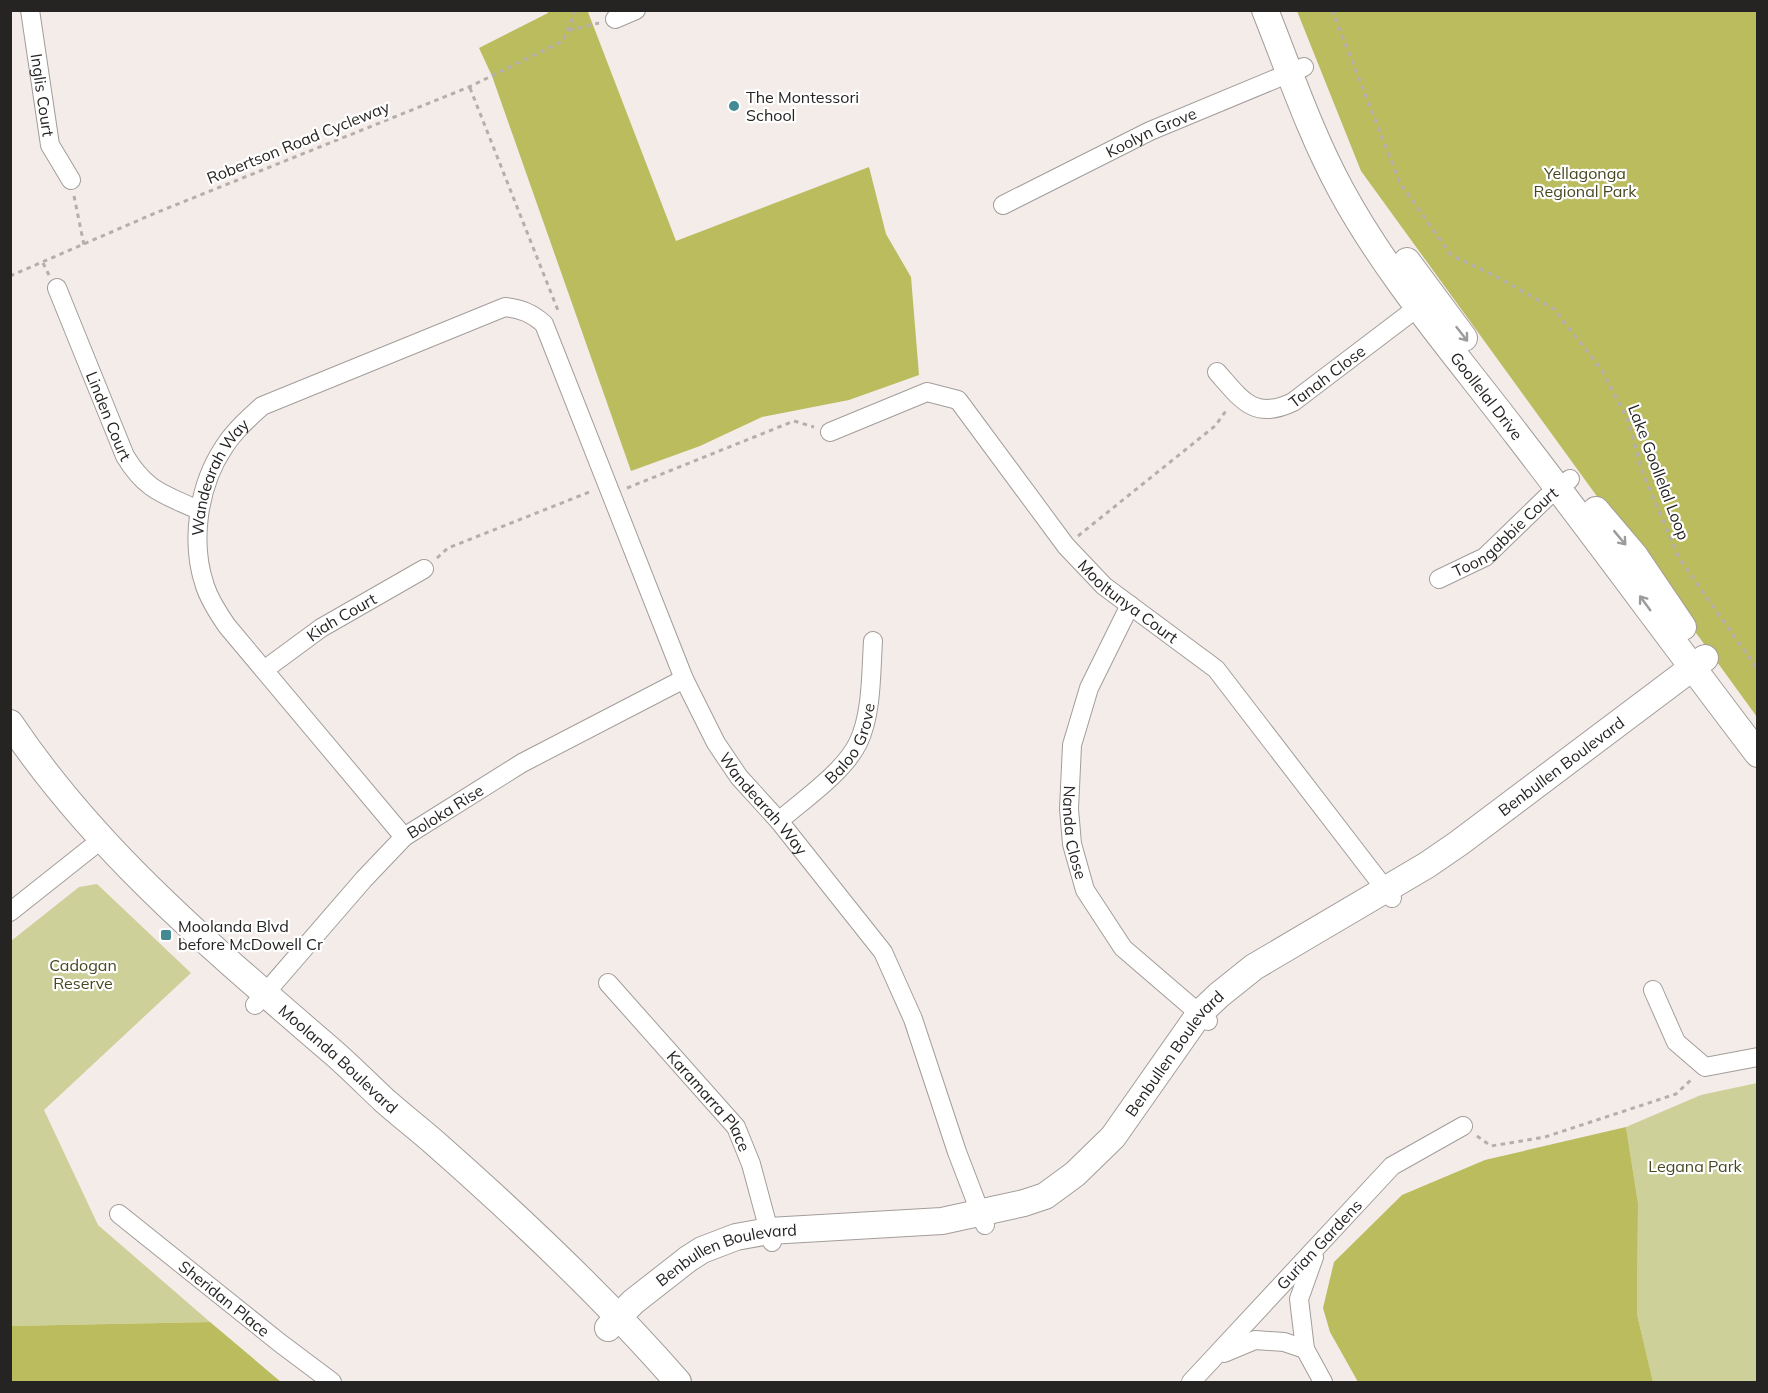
<svg xmlns="http://www.w3.org/2000/svg" width="1768" height="1393" viewBox="0 0 1768 1393" font-family="Mulish,sans-serif">
<style>
.green{fill:#cdd098}
.forest{fill:#babc5e}
.lines{fill:none;stroke-linecap:round;stroke-linejoin:round}
.street-casing{stroke:#a39d9a;stroke-width:20}
.secondary-casing{stroke:#a39d9a;stroke-width:28}
.path{stroke:#b5aeac;stroke-width:3;stroke-dasharray:4.5 4.5;stroke-linecap:butt}
.street{stroke:#fff;stroke-width:18}
.secondary{stroke:#fff;stroke-width:26}
.oneway{stroke:#9d9c9c}
.poi-dot{fill:#438a92;stroke:#fff;stroke-width:2}
.labels{text-anchor:middle;dominant-baseline:central;stroke-width:4.5;stroke-linejoin:round;paint-order:stroke}
.street-label{font-size:16px;fill:#262422;stroke:#fff}
.poi-label{font-size:16px;fill:#262422;stroke:#fff;text-anchor:start}
.park-label{font-size:16px;fill:#474820;stroke:#fff}
</style>
<rect width="100%" height="100%" fill="#f4ece9"/>
<path class="green" d="M97,884L191,973L44,1110L98,1225L210,1322L11,1326V941L79,887Z
M1757,1083V1382H1653L1637,1314L1638,1203L1626,1127L1701,1095Z"/>
<path class="forest" d="M547,11H591L588,12L676,241L869,167L886,234L911,277L919,375L849,400L762,417L700,446L631,471L492,76L479,48L548,13Z
M1297,11H1757V717L1361,171Z
M1626,1127L1638,1203L1637,1314L1653,1382H1358L1330,1332L1323,1308L1334,1262L1402,1195L1485,1160Z
M210,1322L281,1382H11V1326Z"/>
<g class="lines">
<defs>
<g id="street">
<path id="s1" d="M30,10L50,145L71,180"/>
<path d="M615,19L636,10"/>
<path id="s2" d="M1003,205L1150,131L1304,67"/>
<path id="s3" d="M57,288L125,456C146,491 164,494 198,510"/>
<path id="s4" d="M1217,372C1241,399 1254,421 1293,402L1426,301"/>
<path id="s5" d="M830,432L927,392L958,400L1066,546L1104,586L1216,669L1392,898"/>
<path id="s6" d="M1439,579L1485,557L1547,497L1570,479"/>
<path id="s7" d="M1130,605L1089,688L1072,745L1069,809L1072,844L1085,890L1123,948L1208,1021"/>
<path id="s8" d="M264,670L321,628L424,569"/>
<path id="s9" d="M779,821C803,800 844,772 858,743C872,715 871,672 873,641"/>
<path id="s10" d="M404,837L227,626C218,613 210,601 205,586C190,542 198,486 224,447C234,431 248,419 262,406L505,307C521,309 532,313 544,324L684,679L716,743L739,777L779,821L883,952L913,1019L957,1152L985,1225"/>
<path d="M10,912L102,839"/>
<path id="s11" d="M608,983L736,1127L751,1164L772,1242"/>
<path d="M1653,990L1676,1042L1705,1067L1758,1057"/>
<path id="s12" d="M255,1005L364,879L404,837L522,763L684,679"/>
<path id="s13" d="M119,1214L280,1343L332,1382"/>
<path d="M1314,1257L1299,1299L1305,1349L1323,1382"/>
<path d="M1224,1353L1255,1340L1284,1342L1305,1349"/>
<path id="s14" d="M1191,1382L1392,1166L1463,1126"/>
</g>
<g id="secondary">
<path id="s15" d="M1265,10C1289,70 1310,133 1341,190C1388,277 1458,357 1518,436C1599,541 1677,648 1758,754"/>
<path d="M1407,261L1464,338"/>
<path d="M1596,510L1635,556L1683,627"/>
<path id="s16" d="M10,723C97,853 217,952 334,1053C351,1068 368,1085 385,1101C402,1116 419,1129 436,1144C521,1219 604,1297 678,1382"/>
<path id="s17" d="M608,1328L633,1302L688,1259L702,1250L736,1237L769,1231L942,1221L1024,1203L1045,1196L1075,1174L1113,1137L1200,1013L1219,995L1254,967L1427,865L1459,843L1705,658"/>
</g>
</defs>
<use href="#street" class="street-casing"/>
<use href="#secondary" class="secondary-casing"/>
<path class="path" d="M1332,10L1400,183L1451,255L1499,278L1554,309L1601,369L1628,420L1642,471L1679,558L1758,670
M569,30L599,23
M470,88L559,313
M74,196L84,245
M43,263L49,275
M10,276L153,214L469,87L563,41L576,10
M627,488L794,421L814,427
M1078,536L1215,426L1228,408
M437,558L448,548L592,491
M1477,1136L1491,1146L1545,1137L1676,1094L1693,1078"/>
<use href="#street" class="street"/>
<use href="#secondary" class="secondary"/>
</g>
<defs><path id="oneway-shaft" d="M-6 0H5M1.5-3L5.5 0L1.5 3" fill="none" stroke-width="1.6" stroke-linecap="round" stroke-linejoin="round" transform="scale(1.5)"/></defs>
<g class="oneway">
<use href="#oneway-shaft" transform="translate(1462 334) rotate(52)"/>
<use href="#oneway-shaft" transform="translate(1620 538) rotate(50)"/>
<use href="#oneway-shaft" transform="translate(1645 603) rotate(-126)"/>
</g>
<g class="poi-dot">
<circle cx="734" cy="106" r="6"/>
<rect x="160" y="929" width="12" height="12" rx="3"/>
</g>
<g class="labels">
<g class="street-label">
<text stroke="none"><textPath href="#s1" startOffset="86">Inglis Court</textPath></text>
<text stroke="none"><textPath href="#s2" startOffset="165">Koolyn Grove</textPath></text>
<text transform="translate(298 142) rotate(-22)">Robertson Road Cycleway</text>
<text stroke="none"><textPath href="#s4" startOffset="134">Tanah Close</textPath></text>
<text stroke="none"><textPath href="#s15" startOffset="448">Goollelal Drive</textPath></text>
<text stroke="none"><textPath href="#s3" startOffset="138">Linden Court</textPath></text>
<text transform="translate(1659 472) rotate(69)">Lake Goollelal Loop</text>
<text stroke="none"><textPath href="#s10" startOffset="436">Wandearah Way</textPath></text>
<text stroke="none"><textPath href="#s6" startOffset="82">Toongabbie Court</textPath></text>
<text stroke="none"><textPath href="#s5" startOffset="402">Mooltunya Court</textPath></text>
<text stroke="none"><textPath href="#s8" startOffset="94">Kiah Court</textPath></text>
<text stroke="none"><textPath href="#s9" startOffset="108">Baloo Grove</textPath></text>
<text stroke="none"><textPath href="#s17" startOffset="1152">Benbullen Boulevard</textPath></text>
<text stroke="none"><textPath href="#s10" startOffset="1358">Wandearah Way</textPath></text>
<text stroke="none"><textPath href="#s12" startOffset="273">Boloka Rise</textPath></text>
<text stroke="none"><textPath href="#s7" startOffset="240">Nanda Close</textPath></text>
<text stroke="none"><textPath href="#s17" startOffset="666">Benbullen Boulevard</textPath></text>
<text stroke="none"><textPath href="#s16" startOffset="471">Moolanda Boulevard</textPath></text>
<text stroke="none"><textPath href="#s11" startOffset="156">Karamarra Place</textPath></text>
<text stroke="none"><textPath href="#s14" startOffset="188">Gurian Gardens</textPath></text>
<text stroke="none"><textPath href="#s17" startOffset="144">Benbullen Boulevard</textPath></text>
<text stroke="none"><textPath href="#s13" startOffset="135">Sheridan Place</textPath></text>
</g>
<g class="poi-label">
<text x="746" y="97">The Montessori<tspan x="746" dy="18">School</tspan></text>
<text x="178" y="926">Moolanda Blvd<tspan x="178" dy="18">before McDowell Cr</tspan></text>
</g>
<g class="park-label">
<text x="1585" y="173">Yellagonga<tspan x="1585" dy="18">Regional Park</tspan></text>
<text x="83" y="965">Cadogan<tspan x="83" dy="18">Reserve</tspan></text>
<text x="1695" y="1166">Legana Park</text>
</g>
</g>
<rect width="1768" height="1393" fill="none" stroke="#262422" stroke-width="24"/>
</svg>
